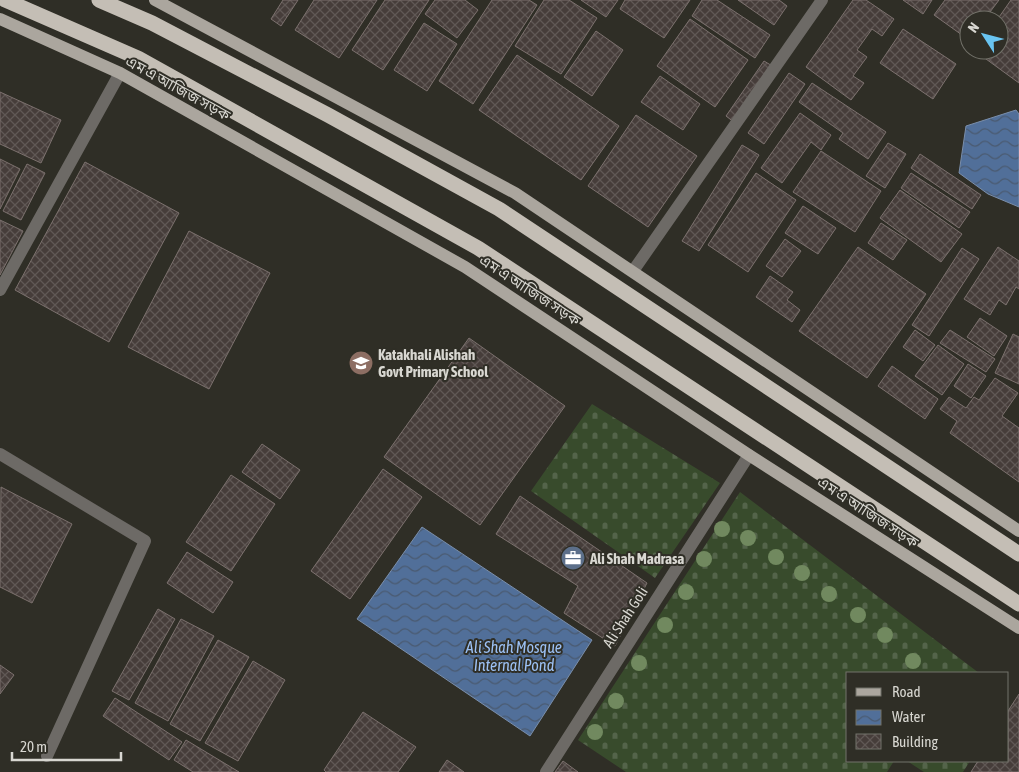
<svg xmlns="http://www.w3.org/2000/svg" width="1019" height="772" viewBox="0 0 1019 772" font-family="'Asap Condensed','Noto Sans Bengali',sans-serif">
<style>
.cemetery{fill:url(#cemetery-stones)}
.water{fill:url(#water-waves);stroke:#7a8eaa}
.building{fill:url(#building-cross-hatch);stroke:#7c716e}
.lines{fill:none;stroke-linecap:round;stroke-linejoin:round}
.minor{stroke:#6d6a66;stroke-width:12}
.major{stroke:#aba69e;stroke-width:12}
.highway{stroke:#c4beb5;stroke-width:15}
.tree{fill:#71895f}
.labels{text-anchor:middle;dominant-baseline:central;stroke-width:4;stroke-linejoin:round;paint-order:stroke}
.street-label{font-size:15px;fill:#d8d7d1;stroke:#2f2e26}
.poi-label{font-size:15px;font-weight:bold;fill:#d8d7d1;stroke:#2f2e26;text-anchor:start}
.water-label{font-size:16px;font-style:italic;fill:#9cc1f5;stroke:#2f2e26}
</style>
<defs>
<pattern id="cemetery-stones" width="16" height="16" patternUnits="userSpaceOnUse" patternTransform="scale(1.25)"><rect width="16" height="16" fill="#384b2c"/><path d="M2 7V4a2 2 0 0 1 4 0v3zM10 15v-3a2 2 0 0 1 4 0v3z" fill="#54644a"/></pattern>
<pattern id="water-waves" width="16" height="10" patternUnits="userSpaceOnUse" patternTransform="scale(1.25)"><rect width="16" height="10" fill="#516f99"/><path d="M0 5q4-4 8 0t8 0" fill="none" stroke="#4a5a70"/></pattern>
<pattern id="building-cross-hatch" width="8" height="8" patternUnits="userSpaceOnUse" patternTransform="scale(1.25)"><rect width="8" height="8" fill="#463d3a"/><path d="M0 0l8 8M0 8l8-8" fill="none" stroke="#605855"/></pattern>
</defs>
<rect width="100%" height="100%" fill="#2f2e26"/>
<path class="cemetery" d="M592,404L720,483L655,578L531,491Z
M740,492L979,673H848V761H894L887,772H626L578,740Z
M907,761H970L963,772H924Z"/>
<path class="water" d="M1016,110L1019,114V207L988,194L959,173L966,126Z
M422,527L592,640L530,736L357,619Z"/>
<path class="building" d="M283,0H298L281,26L271,19Z
M314,0H377L339,58L295,30Z
M385,0H429L383,70L352,50Z
M435,0H465L478,10L457,38L425,14Z
M492,0H529L537,5L473,104L439,81Z
M544,0H569L597,18L561,74L515,46Z
M581,0H618L606,17Z
M625,0H690L664,38L620,9Z
M702,0H717L770,35L755,58L692,16Z
M738,0H779L787,6L774,25Z
M853,0H866L894,19L882,36L872,29L857,50L867,57L853,76L864,83L851,100L806,67Z
M903,0H932L923,14Z
M945,0H999L984,20H969V40L934,15Z
M1011,0H1019V83L975,51L999,50V20H997Z
M690,19L748,60L715,107L657,66Z
M424,23L457,44L427,91L394,70Z
M903,29L956,64L933,99L880,63Z
M596,31L623,50L592,96L564,77Z
M517,55L619,126L581,180L479,110Z
M764,61L774,67L735,123L726,116Z
M789,73L805,84L764,144L748,133Z
M660,76L700,104L683,130L641,102Z
M812,83L886,132L868,159L839,139L843,133L799,102Z
M0,92L61,120L41,163L0,144Z
M800,113L831,135L821,150L811,142L782,183L761,168Z
M636,115L697,156L648,227L588,186Z
M888,143L906,154L885,188L866,176Z
M742,145L759,155L699,251L682,241Z
M821,151L881,191L855,232L793,192Z
M920,154L981,195L972,209L911,168Z
M0,159L20,169L0,209Z
M85,162L179,213L109,342L15,290Z
M27,164L45,173L21,220L3,211Z
M756,173L796,200L748,272L708,245Z
M911,173L970,212L959,228L901,188Z
M900,190L962,234L941,262L880,218Z
M803,206L836,228L818,254L785,233Z
M0,220L23,231L0,275Z
M881,223L907,240L893,260L868,243Z
M189,231L270,273L209,389L128,347Z
M785,239L801,251L782,277L766,266Z
M858,247L926,294L867,378L799,331Z
M998,247L1019,261V289L1016,287L1006,305L999,300L990,315L964,299Z
M962,248L979,259L929,336L912,325Z
M770,276L793,292L787,300L800,310L792,322L756,297Z
M980,318L1007,336L994,356L967,337Z
M915,330L935,345L923,361L903,347Z
M950,330L995,359L986,372L940,343Z
M1013,334L1019,337V384L995,373Z
M469,338L565,406L480,525L384,457Z
M938,345L964,364L942,395L915,376Z
M968,364L986,376L971,398L954,386Z
M892,366L938,399L925,419L878,386Z
M995,378L1018,393L1002,416L1019,428V482L950,433L957,421L940,409L949,397L966,408L974,397L979,400Z
M262,444L300,470L280,499L242,472Z
M383,469L422,497L350,599L311,571Z
M231,475L275,504L231,571L186,542Z
M1,487L72,524L32,603L0,587Z
M520,496L647,583L615,646L564,613L578,586L496,534Z
M187,552L233,582L213,613L167,583Z
M158,609L175,619L129,700L112,691Z
M181,619L214,636L168,721L135,703Z
M218,640L249,657L200,741L170,724Z
M253,661L285,680L238,761L205,743Z
M0,665L14,675L0,694Z
M1019,694V772H971L978,761H1008V711Z
M115,698L182,742L169,760L103,716Z
M363,712L416,747L398,772H326L324,770Z
M186,740L239,772H193L174,760Z
M447,760L464,772H439Z
M563,761L578,772H555Z"/>
<g class="lines">
<path class="minor" d="M633,271L822,0
M0,290L120,73
M0,454L145,541L47,756
M546,772L749,455"/>
<path class="major" d="M155,0L515,193L1019,531
M0,19L120,73L465,267L749,455L1019,628"/>
<path class="highway" d="M5,0L138,58L478,248L1019,604
M99,0L152,23L328,115L499,209L1019,554"/>
</g>
<g class="tree">
<circle cx="722" cy="529" r="8"/>
<circle cx="748" cy="538" r="8"/>
<circle cx="776" cy="557" r="8"/>
<circle cx="704" cy="559" r="8"/>
<circle cx="802" cy="573" r="8"/>
<circle cx="686" cy="592" r="8"/>
<circle cx="829" cy="594" r="8"/>
<circle cx="858" cy="615" r="8"/>
<circle cx="665" cy="625" r="8"/>
<circle cx="885" cy="635" r="8"/>
<circle cx="913" cy="661" r="8"/>
<circle cx="639" cy="663" r="8"/>
<circle cx="616" cy="701" r="8"/>
<circle cx="595" cy="732" r="8"/>
</g>
<defs>
<symbol id="school-disc" viewBox="-11 -11 22 22"><circle r="9.5" fill="#8d6e63" stroke="#2f2e26"/><path d="M0-5L7-2L0 1L-7-2ZM-4 1L0 2.5L4 1V4Q0 6-4 4Z" fill="#fff"/></symbol>
<symbol id="office-disc" viewBox="-11 -11 22 22"><circle r="9.5" fill="#5c6f8a" stroke="#2f2e26"/><path d="M-6-3h4V-5.5h4V-3h4V5H-6ZM-1-4.5V-3h2v-1.5ZM-6 0V1H6V0Z" fill="#fff"/></symbol>
</defs>
<g fill-rule="evenodd">
<use href="#school-disc" x="347" y="349" width="28" height="28"/>
<use href="#office-disc" x="559" y="544" width="28" height="28"/>
</g>
<g class="labels">
<g class="street-label">
<text transform="translate(178 88) rotate(29)">এম এ আজিজ সড়ক</text>
<text transform="translate(530 290) rotate(33)">এম এ আজিজ সড়ক</text>
<text transform="translate(868 512) rotate(33)">এম এ আজিজ সড়ক</text>
<text transform="translate(625 617) rotate(-57)">Ali Shah Goli</text>
</g>
<g class="poi-label">
<text x="378" y="354">Katakhali Alishah<tspan x="378" dy="17">Govt Primary School</tspan></text>
<text x="590" y="558">Ali Shah Madrasa</text>
</g>
<g class="water-label">
<text x="514" y="647">Ali Shah Mosque<tspan x="514" dy="18">Internal Pond</tspan></text>
</g>
</g>
<rect x="846" y="672" width="162" height="90" fill="#2f2e26" stroke="#73726a"/>
<rect x="856" y="688" width="25" height="8" fill="#aba69e" stroke="#73726a"/>
<text x="892" y="697" font-size="15" fill="#d8d7d1">Road</text>
<rect x="856" y="710" width="25" height="15" fill="url(#water-waves)" stroke="#73726a"/>
<text x="892" y="722" font-size="15" fill="#d8d7d1">Water</text>
<rect x="856" y="734" width="25" height="15" fill="url(#building-cross-hatch)" stroke="#73726a"/>
<text x="892" y="747" font-size="15" fill="#d8d7d1">Building</text>
<g transform="translate(984 35) rotate(306)"><circle r="24" fill="#2f2e26" stroke="#73726a"/>
<path d="M0-4L9 19L0 12L-9 19Z" fill="#69c4f1"/>
<text y="-8" font-size="14" font-weight="bold" text-anchor="middle" fill="#d8d7d1">N</text>
</g>
<path d="M12 752v8h109v-8" fill="none" stroke="#d8d7d1" stroke-width="2.5"/>
<text x="20" y="752" font-size="15" fill="#d8d7d1" stroke="#2f2e26" stroke-width="4" paint-order="stroke">20 m</text>
</svg>
